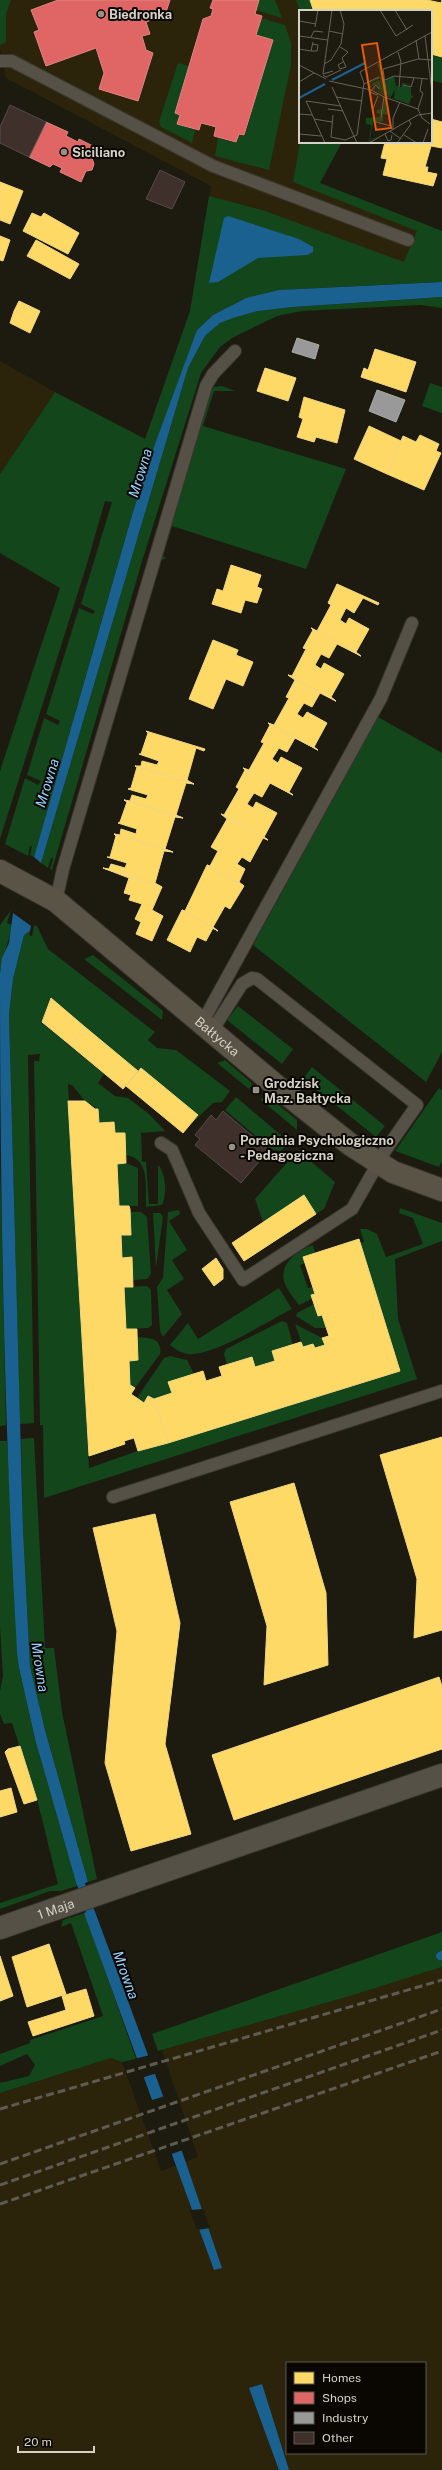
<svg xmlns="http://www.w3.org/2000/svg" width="442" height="2470" viewBox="0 0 442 2470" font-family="'Public Sans',sans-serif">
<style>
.built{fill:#2b240b;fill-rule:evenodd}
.green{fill:#13461a}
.water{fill:#1a6190}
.pier{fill:#1d1a10}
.homes{fill:#ffd966;stroke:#f2d782}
.shops{fill:#e06666;stroke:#dd8682}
.industry{fill:#999;stroke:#abaaa6}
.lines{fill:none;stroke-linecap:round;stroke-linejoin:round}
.stream{stroke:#1a6190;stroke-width:8}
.building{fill:#40302c;stroke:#524c48}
.lane-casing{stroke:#3a362e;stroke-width:14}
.street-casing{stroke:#3a362e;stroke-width:24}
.secondary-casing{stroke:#3a362e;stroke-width:24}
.lane{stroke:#565147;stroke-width:12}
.street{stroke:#565147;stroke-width:22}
.secondary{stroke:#5a5447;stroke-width:22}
.rail{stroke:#5f5b52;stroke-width:3;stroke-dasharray:8 4;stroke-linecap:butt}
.poi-dot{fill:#959186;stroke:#0a0702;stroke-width:1.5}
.labels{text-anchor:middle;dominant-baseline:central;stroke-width:4;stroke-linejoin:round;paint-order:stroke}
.poi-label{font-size:13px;font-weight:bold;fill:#d5d1c5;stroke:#0a0702;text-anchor:start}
.street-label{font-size:13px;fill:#d5d1c5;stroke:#0a0702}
.water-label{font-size:14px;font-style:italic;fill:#9ad0fd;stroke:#0a0702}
.inset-river{fill:none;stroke:#1a6190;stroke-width:2}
.inset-road{fill:none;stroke:#676358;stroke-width:1}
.view{fill:#e8590c;fill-opacity:0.15;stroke:#e8590c;stroke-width:2}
.inset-edge{fill:none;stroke:#d5d1c5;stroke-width:2}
</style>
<rect width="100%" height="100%" fill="#1d1a10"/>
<path class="built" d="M0,0H442V83L431,80V11H300V142H342L320,183L442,231V260L190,311L211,186L6,78L0,49Z
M0,361L55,392L0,474Z
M442,1967V2470H0V2093L111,2058L122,2062L161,2171L198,2157L162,2050L350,1996ZM287,2363H425V2453H287Z"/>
<path class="green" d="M0,0H11L6,14V42L0,45Z
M259,0H275L282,18L256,10Z
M296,0H310L313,9L300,11Z
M261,18L285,25L291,43V65L269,170L215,156L218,138L236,143L239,135L245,136L272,40L256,35Z
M431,55L442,58V83L431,80Z
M178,63L189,66L175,113L179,115L177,124L195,130L192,143L161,127L159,122Z
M300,142H342L320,183L442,231V282L279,290L246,298L213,315L197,330L132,515L34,857L30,855L32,846H30L28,856L5,844L25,778L38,785L41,781L27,775L44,718L58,725L60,721L46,714L79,608L93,614L95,611L81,604L112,502L105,501L86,567L0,839V771L60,588L0,553V474L55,392L145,439L190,311L209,196L265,211L404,262L417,231L293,182Z
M442,297V308L421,305L302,311L277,316L232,338L220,347L201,373L143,558L52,870L50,869L53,858H51L48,868L41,863L188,368L205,336L220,323L232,318L258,311L293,307Z
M430,383L442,387V413L422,406Z
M222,386L235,391H214L203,426L346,469L306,569L172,526L163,556L166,558L162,560L160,557L209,394L214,387Z
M378,717L442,753V1052L426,1082L253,945Z
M11,910L7,923L12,925C9,942 2,957 0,974V925Z
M34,925L37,926L48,949L155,1032L148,1040L157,1048L176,1050L230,1091L222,1102L213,1103L190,1125L198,1115L141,1068L138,1071L50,999L41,1022L104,1074L98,1083L115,1096L128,1098L149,1114L165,1131L141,1133L142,1162H146L149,1204H158V1165C166,1172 167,1196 162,1205L146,1207C145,1188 151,1159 126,1155L125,1133H115L114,1122L99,1123L98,1109L85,1101L72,1085L68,1084L89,1468L138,1451L400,1371L360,1243L364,1242L360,1229H367L377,1234L386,1257L423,1244L413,1218L399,1213L400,1208L442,1223V1241L395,1259L398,1319L417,1379L44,1498L43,1425H40L34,1061H39L40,1054L28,1055L34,1423L20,1424L9,1015L13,979L24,935L30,931L29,935L32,936Z
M93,955L163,1011L162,1020L84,959Z
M238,1006L293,1049L282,1064L227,1020Z
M225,1060L253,1084L249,1089L217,1063Z
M312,1067L385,1126L376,1137L303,1079Z
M439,1088L442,1090V1161L439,1167L395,1151Z
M265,1094L297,1120V1130L261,1100Z
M236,1097L289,1142L281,1151L271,1149L225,1110Z
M298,1150L335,1182L324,1209L316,1214L263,1222L255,1199Z
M0,1159L6,1425L0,1426Z
M126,1163L138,1168V1206H119L117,1164Z
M179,1210L180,1214L169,1221L187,1250L172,1260L184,1279L167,1290L182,1314L163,1337L160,1331L157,1287L163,1278L168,1212Z
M130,1212H141L147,1217L151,1274L147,1279L133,1280L131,1257L122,1258L121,1235L131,1234Z
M153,1213H160L163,1217L156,1268Z
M313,1245L315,1253L303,1257L305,1263L300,1265L308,1288L312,1287L315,1294L311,1295L312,1299L299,1305C294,1298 286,1289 284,1281C279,1263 300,1249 313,1245Z
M147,1286L151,1290L152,1325L148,1328L126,1329L124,1287Z
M279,1288L292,1309C266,1322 220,1352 193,1354C184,1355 176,1350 170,1345L188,1323L198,1339Z
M314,1304L317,1316L322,1315L326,1328H315L296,1316L297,1313Z
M282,1321L287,1323L293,1345L272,1351L275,1361L255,1367L252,1358L227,1365L224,1354L226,1349Z
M295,1324L322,1338L325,1345L315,1348L303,1347Z
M137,1337C149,1338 163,1338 160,1354L135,1388L130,1385L129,1361L138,1360Z
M170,1356L187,1360L194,1374L172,1393L153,1400L148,1396L144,1403L137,1398L164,1358Z
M34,1438L45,1648H54L62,1712L97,1879L88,1882L45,1730L30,1666L23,1529L21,1439Z
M0,1441H7L19,1668L35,1739L77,1886L61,1891H50L0,1909V1903L58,1884L37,1799L12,1723L4,1724L0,1714V1691L3,1676L0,1627Z
M85,1913L136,2059L122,2062L111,2058L0,2093V2083L29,2076L35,2065L27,2054L0,2066V2054L30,2043V2040L103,2016L71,1923L61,1927L63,1920Z
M442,1932V1967L350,1996L158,2051L152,2034Z"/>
<path class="water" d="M228,216L299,239L313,247V252L307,255L258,258L218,282L209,283L224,218Z
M442,282V297L293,307L258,311L233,318L220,323L205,336L188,368L41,863L34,857L132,515L155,444L197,330L213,315L246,298L279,290Z
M13,913L31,926L30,931L24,935L13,979L9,1015L23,1529L30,1666L45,1730L88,1882L77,1886L35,1739L19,1668L17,1652C4,1426 0,1200 0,974L2,958L9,943Z
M94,1909L162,2093L222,2268L214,2270L84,1913Z
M262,2384L289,2470H279L249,2388Z"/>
<path class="pier" d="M150,2055L157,2073L141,2078L134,2059Z
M165,2096L183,2150L169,2155L149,2101Z
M203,2209L210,2228L197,2230L190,2210Z"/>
<path class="homes" d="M310,0H427L441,3L442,0V57L431,54V11H311L313,9Z
M431,119L442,122V148L431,146L425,167H428L427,172L437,174L433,186L383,175L387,159L381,158L385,142H431Z
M0,182L23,191L10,224L0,220Z
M32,213L41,217L44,213L79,233L68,254L23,231Z
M0,236L10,240L3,261L0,260Z
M36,240L79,264L70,279L27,256Z
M19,301L40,311L35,322L14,311Z
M14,311L35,322L30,333L10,323Z
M375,349L416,362L406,392L361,377L364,368L368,370Z
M265,368L296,378L288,401L257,391Z
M304,397L345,410L337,443L316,437L314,442L297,437L303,419L299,417Z
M369,426L401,441L387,474L354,459Z
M420,435L439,444L436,451L441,453L424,490L387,474L403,436L416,442Z
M231,565L261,575L257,587L262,589L257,603L245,600L241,613L212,604L217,589L223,591Z
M337,584L379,603L378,605L363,598L354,613L346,608L340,620L346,624L349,618L369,629L356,652L361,656L311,628L317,631L331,605L328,603Z
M311,628L361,656L337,644L329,658L321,654L315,665L321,669L324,663L344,674L331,697L336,701L288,675L292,676L306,649L303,648L313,630Z
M213,640L238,650L236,655L253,662L243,686L226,679L213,709L189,699Z
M288,675L336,701L320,693L312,707L304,703L297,714L303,718L307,712L327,723L314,747L318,750L268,723L274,725L289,698L286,697L295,680Z
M268,723L318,750L295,738L287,752L279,748L272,759L278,763L281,757L302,768L289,792L293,795L243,768L249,770L264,743L261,742L270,725Z
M146,731L205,749L204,751L196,748L187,780L194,784L135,766H141L142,761L157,765L159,761L139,754H141L148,733Z
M135,766L194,784L186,783L176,815L183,818L124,800L130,801L132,795L146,799L148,795L128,789L131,788L137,767Z
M243,768L293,795L270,783L262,797L254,793L247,804L253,808L256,802L277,813L264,837L268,840L221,814L224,815L239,789L236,787L245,770Z
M124,800L183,818L175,817L165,849L173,852L114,834L120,835L121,829L136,834L137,829L118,823L120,822L127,802Z
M221,814L268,840L263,838L250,862L242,857L237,864L245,869L239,882L244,886L207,865L210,866L218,851L211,847L227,819Z
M114,834L173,852L164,851L155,883L162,887L103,868L109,869L111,864L125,868L127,863L107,857H110L116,836Z
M207,865L244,886L230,909L225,906L213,927L218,931L182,910L185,911Z
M103,868L162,887L152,910L163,916L152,941L136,934L141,922L135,919L142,904L129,900L131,895L124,893L129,878Z
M182,910L218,931L213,928L206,941L197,937L190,952L167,940Z
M51,998L85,1027L70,1045L42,1022Z
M85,1027L138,1071L123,1089L70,1045Z
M141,1068L198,1115L183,1133L126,1086Z
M68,1101H85L95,1109H98L99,1123L114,1122L115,1133H125L126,1163L117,1164L119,1206H129L130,1209L131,1235H121L122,1258L132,1257L133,1287H124L126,1329H137V1333L138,1360L129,1361L130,1385L135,1388L131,1394L144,1403L148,1396L154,1399L168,1443L138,1451L134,1438L124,1441L125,1444L89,1456Z
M304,1195L316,1214L244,1261L232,1243Z
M359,1239L400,1371L168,1443L154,1399L172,1393L168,1382L203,1371L206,1381L222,1376L219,1367L252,1357L255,1367L275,1361L272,1351L301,1342L303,1347L313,1344L315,1348L325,1345L322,1338L329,1336L322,1315L318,1316L311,1295L315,1294L303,1257Z
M216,1258L223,1269V1279L214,1286L202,1269Z
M442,1437V1630L414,1638L417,1579L380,1455Z
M294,1483L326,1593L328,1665L264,1685L267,1626L230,1502Z
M155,1514L180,1623L165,1744L191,1834L131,1851L105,1763L117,1631L93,1528Z
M439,1677L442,1686V1749L234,1820L212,1755Z
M20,1746L37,1800L24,1804L5,1752L8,1749Z
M11,1788L17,1812L0,1817V1791Z
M49,1944L66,1994L27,2007L12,1957Z
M0,1956L13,1996L0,2001Z
M86,1989L94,2016L33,2036L28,2022L66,2010L62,1996Z"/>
<path class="shops" d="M58,0H170L165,15L146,22L150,34L142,36L146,50L153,53L138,101L99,89L104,73L96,48L46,66L34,32L39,30L31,10Z
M213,0H259L255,14L262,16L256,35L273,40L244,135L239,134L236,142L214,136L216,127L209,125L201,123L199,130L177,124L180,115L175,113L203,19L211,16L213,9L210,8Z
M46,122L68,132L66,136L78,142L79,139L97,148L92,158L94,164L92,170L86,171L81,182L60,172L62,168L53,164L50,167L29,157Z"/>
<path class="industry" d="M297,338L319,345L315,359L292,352Z
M377,390L405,400L396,422L369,411Z"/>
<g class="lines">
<path class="stream" d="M78,1875L93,1920
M440,1956L442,1955"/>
</g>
<path class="building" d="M10,105L46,122L29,157L0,143V127Z
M160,170L185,182L172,209L146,199Z
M223,1111L269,1150L241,1183L195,1145L200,1139L195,1135L211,1115L216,1120Z"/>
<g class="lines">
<defs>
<path id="lane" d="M0,61H12L213,166L408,240
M56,901L63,869L206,386L213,374L235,351
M202,1023L381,698L412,623
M161,1143L172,1150L199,1213L243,1280L352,1209L385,1151L417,1105L257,979L252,978L242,984L212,1031
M113,1497L442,1391"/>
<g id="street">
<path id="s1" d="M0,1928L442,1775"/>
</g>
<g id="secondary">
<path id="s2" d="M0,871L56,901L279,1088L351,1145L393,1172L442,1190"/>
</g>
</defs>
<use href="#lane" class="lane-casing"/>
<use href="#street" class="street-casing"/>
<use href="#secondary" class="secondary-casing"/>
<use href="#lane" class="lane"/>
<use href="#street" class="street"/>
<use href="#secondary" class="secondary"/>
<path class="rail" d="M0,2109L442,1980
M0,2164L442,2009
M0,2185L442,2030
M0,2204L442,2051"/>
</g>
<g class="poi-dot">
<circle cx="101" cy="14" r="4"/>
<circle cx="64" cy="152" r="4"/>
<rect x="252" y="1086" width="8" height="8" rx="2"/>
<circle cx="232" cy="1147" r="4"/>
</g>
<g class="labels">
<g class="poi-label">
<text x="109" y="14">Biedronka</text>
<text x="72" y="152">Siciliano</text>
<text x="264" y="1083">Grodzisk<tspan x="264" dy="15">Maz. Bałtycka</tspan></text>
<text x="240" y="1140">Poradnia Psychologiczno<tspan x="240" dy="15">- Pedagogiczna</tspan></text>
</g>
<g class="street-label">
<text stroke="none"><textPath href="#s2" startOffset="274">Bałtycka</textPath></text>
<text stroke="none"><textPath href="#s1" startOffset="59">1 Maja</textPath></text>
</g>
<g class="water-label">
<text transform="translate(140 473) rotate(-73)">Mrowna</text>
<text transform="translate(47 783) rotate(-73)">Mrowna</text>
<text transform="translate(40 1667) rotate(81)">Mrowna</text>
<text transform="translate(126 1975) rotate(70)">Mrowna</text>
</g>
</g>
<g transform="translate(299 10)">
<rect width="133" height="133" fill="#1d1a10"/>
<path d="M83,51L80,53L89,79L88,87L74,79L76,77V80L85,83L80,80L78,73L74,77L73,74L80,70L83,80L81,68L71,73L73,77L71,78H67L71,77L70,73L82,66L78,54ZM95,66L97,76L102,77L103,73L111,74L110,76V74L103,75L112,78V85L115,87L112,88L110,94L95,89L96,80L91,88L89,87L87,70ZM85,88L88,89L87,98L90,99L88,105L84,104V112L76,111L81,113V117L80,113L74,112L73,117L80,118L82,120L73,117L71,130L82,125L70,132L72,115L67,114V108L82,107V104L77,103L78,100L84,99Z" fill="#13461a"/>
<path class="inset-river" d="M33,70L66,53M0,88L26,74"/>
<path class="inset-road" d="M33,0L24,64L34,61M81,0L97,26L114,15M96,0L108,20M0,11L17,14M16,17L19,0M30,21L44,24M0,26L29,30M126,26L133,82M12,27L15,21L24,22M117,30L120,49M41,37L49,42L43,48L47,57L41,59L39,55L44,52M0,39L12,41L14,32M12,41H18L19,35L13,34M99,42L102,52L100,77M25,54L32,50L42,34L45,14L41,0M0,55L27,69M24,65L27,67L42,60M86,70L95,66L129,69M30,71L72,80L85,87L119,99L123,108L131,114M0,72L15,63M65,74L80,67M104,75L112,77L115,68M33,77L58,133M79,83L78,85L71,82L77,75L80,79M37,87L63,91M88,88L84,59L119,49L133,50M29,99L44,101M74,99L79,86M119,99L124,83L121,81L123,69M0,104L13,105M34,105L32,127L46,130L58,125L65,73L61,62L133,22M82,107L85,87M15,109L33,112M77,112L92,116M94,120V108L101,92M91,121L102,129M0,124L22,126M86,124L89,131L92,130L93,125M105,125L118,133M26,133L7,91L42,96M70,133L119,105L133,103M98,133L112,114L110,110M124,133L129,119"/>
<path class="view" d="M78,33L92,118L77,120L63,35Z"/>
<rect width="133" height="133" class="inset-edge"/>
</g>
<rect x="286" y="2362" width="140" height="92" fill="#0a0702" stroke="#5b5850"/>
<rect x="294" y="2372" width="20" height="12" fill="#ffd966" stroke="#5b5850"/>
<text x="322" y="2382" font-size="12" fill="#d5d1c5">Homes</text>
<rect x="294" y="2392" width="20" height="12" fill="#e06666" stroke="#5b5850"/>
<text x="322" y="2402" font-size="12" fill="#d5d1c5">Shops</text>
<rect x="294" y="2412" width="20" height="12" fill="#999999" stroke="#5b5850"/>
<text x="322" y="2422" font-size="12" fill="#d5d1c5">Industry</text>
<rect x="294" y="2432" width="20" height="12" fill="#40302c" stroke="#5b5850"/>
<text x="322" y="2442" font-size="12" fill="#d5d1c5">Other</text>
<path d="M18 2446v6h76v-6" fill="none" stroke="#d5d1c5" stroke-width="2"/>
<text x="24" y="2446" font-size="12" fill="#d5d1c5" stroke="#0a0702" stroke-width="3" paint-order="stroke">20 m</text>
</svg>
